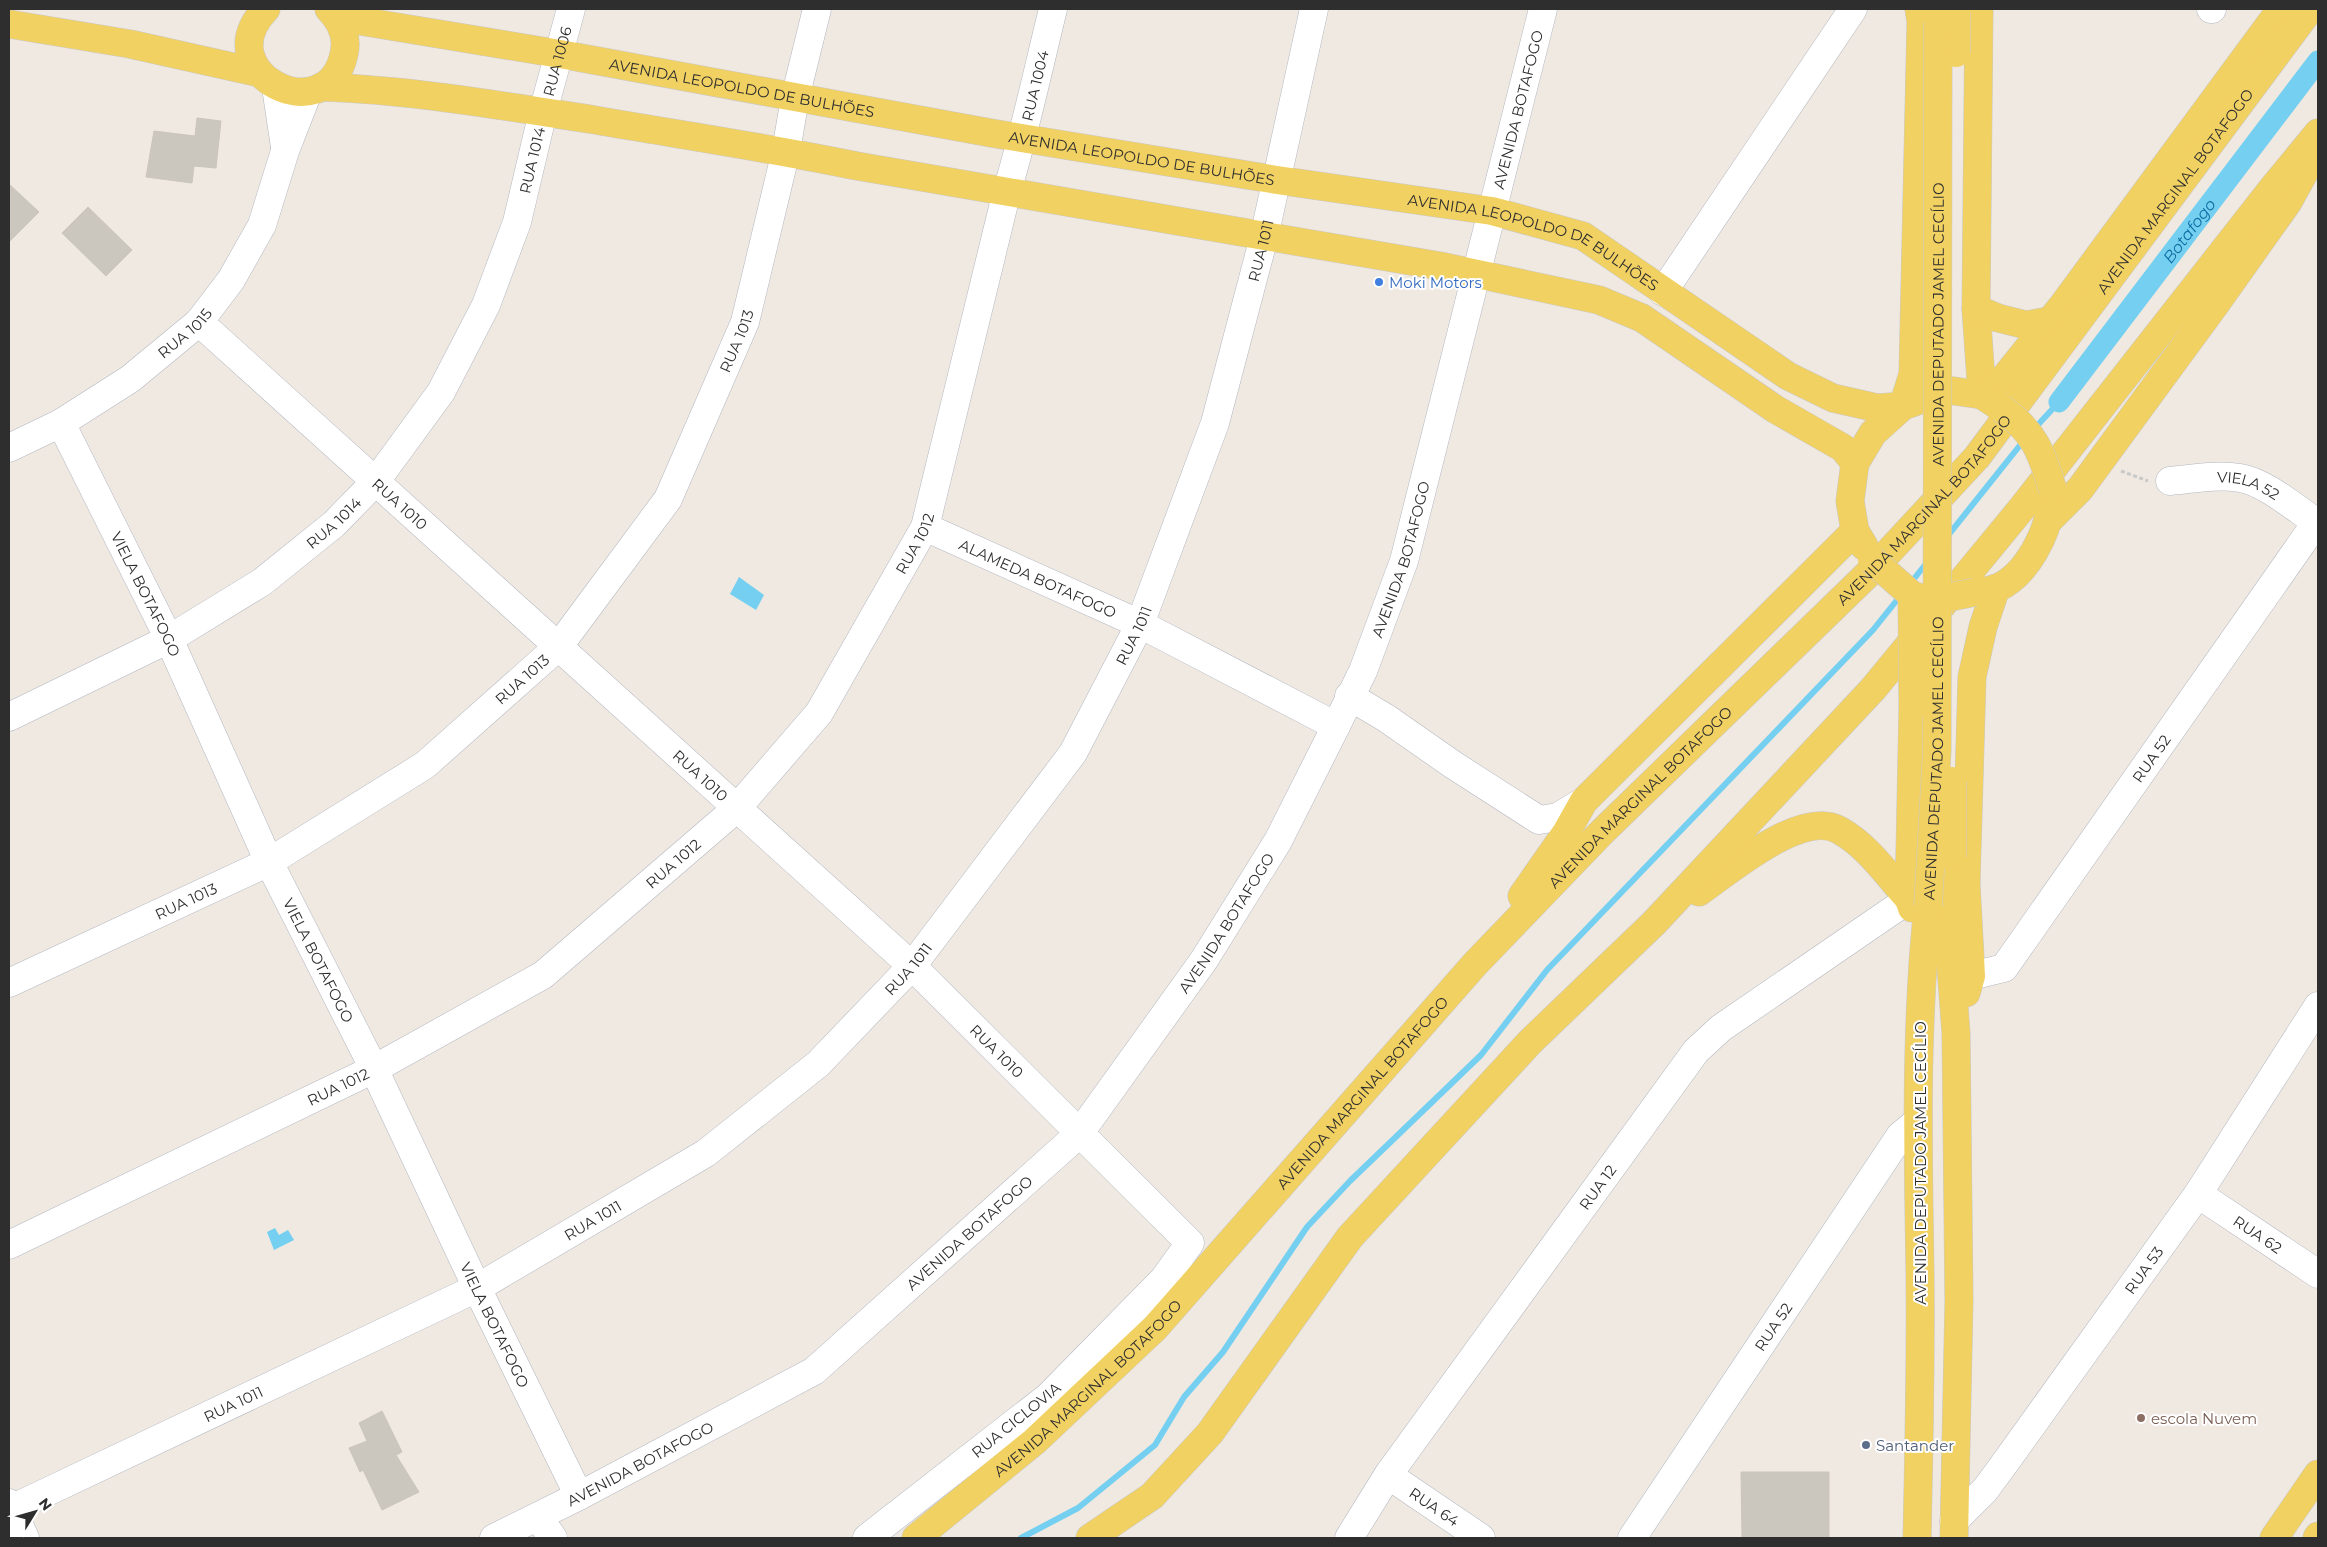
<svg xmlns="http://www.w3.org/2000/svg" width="2327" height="1547" viewBox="0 0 2327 1547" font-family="Montserrat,sans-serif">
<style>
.water{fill:#75cff0}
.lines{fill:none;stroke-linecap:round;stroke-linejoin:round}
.stream{stroke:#75cff0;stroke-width:6}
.canal{stroke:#75cff0;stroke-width:21}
.building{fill:#cbc7bf;stroke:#cbc5ba}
.minor-casing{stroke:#b4b7c1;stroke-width:29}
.major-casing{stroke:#c9c9c9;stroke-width:29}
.path{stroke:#c9c9c9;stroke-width:3;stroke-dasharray:4 2.5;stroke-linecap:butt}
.minor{stroke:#fff;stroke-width:28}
.major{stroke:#f2d163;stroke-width:28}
.major-bridge-casing{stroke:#c9c9c9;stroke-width:29;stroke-linecap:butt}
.major-bridge{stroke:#f2d163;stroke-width:28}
.shop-dot{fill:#3f7fe0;stroke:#fff;stroke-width:2}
.education-dot{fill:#8d6e63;stroke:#fff;stroke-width:2}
.service-dot{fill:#5c6f8a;stroke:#fff;stroke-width:2}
.labels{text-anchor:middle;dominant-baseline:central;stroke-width:4;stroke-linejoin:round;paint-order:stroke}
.street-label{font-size:15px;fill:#2e2e2e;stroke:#fff}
.shop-label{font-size:15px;fill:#366cbe;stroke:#fff;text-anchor:start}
.education-label{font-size:15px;fill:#785e54;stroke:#fff;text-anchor:start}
.service-label{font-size:15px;fill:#4e5e75;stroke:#fff;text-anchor:start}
.water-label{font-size:16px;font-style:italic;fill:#0d6fa3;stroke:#fff}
</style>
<rect width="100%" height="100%" fill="#efe9e1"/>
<path class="water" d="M739,577L764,595L756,610L730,594Z
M275,1228L279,1235L288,1230L294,1240L274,1250L267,1232Z"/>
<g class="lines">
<path class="stream" d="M2034,429L2059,402
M1946,538L2025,439
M1909,585L1929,560
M1021,1538L1078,1508L1155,1445L1184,1397L1223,1352L1307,1227L1350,1181L1481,1055L1547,970L1873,630L1901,595"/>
<path class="canal" id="s1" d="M2059,402L2318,61"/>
</g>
<path class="building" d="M197,118L221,121L216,168L194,166L192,183L146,177L154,131L195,136Z
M9,184L39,212L9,242Z
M88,207L132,250L106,276L62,233Z
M382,1411L402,1452L396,1455L419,1492L382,1510L363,1470L360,1472L349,1448L367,1441L359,1423Z
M1741,1472H1829V1538H1742Z"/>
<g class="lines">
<defs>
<g id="minor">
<path d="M2211,9H2212"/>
<path d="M276,87L285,147"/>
<path d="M1663,292L1853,9"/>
<path id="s2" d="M199,322L912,966L1190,1243L1164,1279L1048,1397L867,1538"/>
<path id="s3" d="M61,423L169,639L269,862L374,1069L477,1288L579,1496"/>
<path id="s4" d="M9,448L61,423L130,379L199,322L231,280L262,225L285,151L308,92"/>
<path id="s5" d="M2170,481C2193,479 2217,474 2240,478C2265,482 2295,508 2316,522"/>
<path id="s6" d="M925,527L1140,624L1336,726"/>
<path d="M1349,696L1386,718L1452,764L1539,820L1558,817L1584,801"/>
<path id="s7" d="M9,717L169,639L262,582L334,524L376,481L441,392L486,305L517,222L543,112L571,9"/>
<path id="s8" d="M1971,976L2004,968L2318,520"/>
<path id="s9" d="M9,983L269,862L425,765L559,646L668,499L745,322L786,151L795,98L817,9"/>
<path id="s10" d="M2198,1194L2318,1274"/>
<path id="s11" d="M9,1245L374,1069L543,975L737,808L819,713L925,527L1007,191C1025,131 1038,70 1053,9"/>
<path id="s12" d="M1388,1475L1481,1538"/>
<path d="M9,1503L25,1538"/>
<path id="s13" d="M9,1510L477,1288L706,1153L818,1064L912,966L1073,753L1140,624L1215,423L1264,237L1314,9"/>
<path d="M538,1517L553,1538"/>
<path id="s14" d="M1954,1521L1985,1490L2002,1467L2198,1194L2318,1006"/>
<path id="s15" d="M494,1538L579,1496L814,1371L1079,1134L1204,960L1278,841L1336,726L1363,671L1404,561L1543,9"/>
<path id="s16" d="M1349,1538L1388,1475L1696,1051L1721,1028L1909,899"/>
<path id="s17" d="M1632,1538L1900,1136L1918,1121"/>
</g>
<g id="major">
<path d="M266,9C205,72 327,134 344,54C348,37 341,21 329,9"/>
<path d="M1979,9L1976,309L1982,395"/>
<path id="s18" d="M336,17L560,54L991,133L1277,180L1492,211L1583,236L1788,376L1833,398L1877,408L1903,406L1913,374L1921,21L1919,9"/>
<path d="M9,24L130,44L260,73"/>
<path d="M321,87C413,90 504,106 595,120C682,135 770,148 857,166L1440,266L1599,300L1642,318L1775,409L1843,448L1855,463"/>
<path d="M1976,309L1998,318L2026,325L2049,321"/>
<path d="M1982,395L2005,377L2063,305L2281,9"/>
<path d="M2049,520L2080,489L2215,305L2288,202L2310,162"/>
<path d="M1864,546L1855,531L1850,501L1855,463L1873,433L1903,406L1947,390L1982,395L1997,405"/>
<path d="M1978,592C1985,591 1992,590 1997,588C2027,575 2048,533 2051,502"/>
<path d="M1952,857L1949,941L1956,1033L1959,1300L1954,1538"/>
<path d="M1699,892C1729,871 1802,809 1839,830C1867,845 1888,876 1909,899"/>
<path d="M1522,896L1566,833L1584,801L1855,531"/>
<path d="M1912,908L1909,899L1913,706"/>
<path d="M1966,993L1971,976L1966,884L1972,677L1983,627L1996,588"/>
<path id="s19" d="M916,1538L1035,1441L1155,1328L1475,964L1602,832L1871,571L1977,457L2310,9"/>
<path d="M1090,1538L1152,1496L1210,1433L1350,1237L1530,1042L1654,923L1873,689L2022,508L2272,189L2318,133"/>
<path d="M1917,1538C1919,1450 1921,1361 1920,1273C1918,1151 1915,1027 1928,906"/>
<path d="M2274,1538L2318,1474"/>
<path d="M2317,1538L2318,1536"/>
</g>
</defs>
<use href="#minor" class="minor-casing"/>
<use href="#major" class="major-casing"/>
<path class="path" d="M2121,471L2148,481"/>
<use href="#minor" class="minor"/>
<use href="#major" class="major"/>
<defs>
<g id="major-bridge">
<path d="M1956,53V12"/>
<path d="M2001,408C2035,432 2041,452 2053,490"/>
<path d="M1872,560L1912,595L1931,601L1975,592"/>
<path d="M1912,595L1913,706"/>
<path d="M1952,857V781"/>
<path id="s20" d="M1928,906L1937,750L1938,22"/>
</g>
</defs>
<use href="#major-bridge" class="major-bridge-casing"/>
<use href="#major-bridge" class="major-bridge"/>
</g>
<circle class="shop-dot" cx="1379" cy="282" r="5"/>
<circle class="education-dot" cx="2141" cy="1418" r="5"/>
<circle class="service-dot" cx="1866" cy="1445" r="5"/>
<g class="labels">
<g class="street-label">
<text stroke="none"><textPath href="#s7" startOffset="902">RUA 1006</textPath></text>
<text stroke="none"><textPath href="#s11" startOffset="1649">RUA 1004</textPath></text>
<text stroke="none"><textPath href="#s18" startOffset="412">AVENIDA LEOPOLDO DE BULHÕES</textPath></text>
<text stroke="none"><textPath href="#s15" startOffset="1844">AVENIDA BOTAFOGO</textPath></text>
<text stroke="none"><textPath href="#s18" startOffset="818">AVENIDA LEOPOLDO DE BULHÕES</textPath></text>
<text stroke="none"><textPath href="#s7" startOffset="800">RUA 1014</textPath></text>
<text stroke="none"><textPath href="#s19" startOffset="1848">AVENIDA MARGINAL BOTAFOGO</textPath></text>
<text stroke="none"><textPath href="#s18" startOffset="1222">AVENIDA LEOPOLDO DE BULHÕES</textPath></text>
<text stroke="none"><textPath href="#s13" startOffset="1868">RUA 1011</textPath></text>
<text stroke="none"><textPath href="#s20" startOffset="582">AVENIDA DEPUTADO JAMEL CECÍLIO</textPath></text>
<text stroke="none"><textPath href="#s4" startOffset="211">RUA 1015</textPath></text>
<text stroke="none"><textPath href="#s9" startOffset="1005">RUA 1013</textPath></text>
<text stroke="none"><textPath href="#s5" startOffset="80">VIELA 52</textPath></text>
<text stroke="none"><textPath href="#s2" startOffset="271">RUA 1010</textPath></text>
<text stroke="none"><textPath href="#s19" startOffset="1442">AVENIDA MARGINAL BOTAFOGO</textPath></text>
<text stroke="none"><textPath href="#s7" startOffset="380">RUA 1014</textPath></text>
<text stroke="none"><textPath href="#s11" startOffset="1175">RUA 1012</textPath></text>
<text stroke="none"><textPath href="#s15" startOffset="1379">AVENIDA BOTAFOGO</textPath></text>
<text stroke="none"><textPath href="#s6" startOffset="124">ALAMEDA BOTAFOGO</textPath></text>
<text stroke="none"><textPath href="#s3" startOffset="191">VIELA BOTAFOGO</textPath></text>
<text stroke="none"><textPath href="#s13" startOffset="1462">RUA 1011</textPath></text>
<text stroke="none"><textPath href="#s9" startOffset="600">RUA 1013</textPath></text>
<text stroke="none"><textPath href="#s20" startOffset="148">AVENIDA DEPUTADO JAMEL CECÍLIO</textPath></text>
<text stroke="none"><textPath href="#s8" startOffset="290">RUA 52</textPath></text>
<text stroke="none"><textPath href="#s2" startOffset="676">RUA 1010</textPath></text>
<text stroke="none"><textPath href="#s19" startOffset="1038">AVENIDA MARGINAL BOTAFOGO</textPath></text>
<text stroke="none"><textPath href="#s11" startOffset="770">RUA 1012</textPath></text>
<text stroke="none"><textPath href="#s9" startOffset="195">RUA 1013</textPath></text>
<text stroke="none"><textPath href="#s15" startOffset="974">AVENIDA BOTAFOGO</textPath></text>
<text stroke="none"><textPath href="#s3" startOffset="596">VIELA BOTAFOGO</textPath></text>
<text stroke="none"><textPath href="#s13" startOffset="1058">RUA 1011</textPath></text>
<text stroke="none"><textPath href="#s2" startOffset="1081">RUA 1010</textPath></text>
<text stroke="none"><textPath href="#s11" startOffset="365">RUA 1012</textPath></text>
<text stroke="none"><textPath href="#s19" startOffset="632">AVENIDA MARGINAL BOTAFOGO</textPath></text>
<text transform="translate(1920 1163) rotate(-90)">AVENIDA DEPUTADO JAMEL CECÍLIO</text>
<text stroke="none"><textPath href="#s16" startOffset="430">RUA 12</textPath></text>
<text stroke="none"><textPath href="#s13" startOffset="652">RUA 1011</textPath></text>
<text stroke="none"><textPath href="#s15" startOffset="569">AVENIDA BOTAFOGO</textPath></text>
<text stroke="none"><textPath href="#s10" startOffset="72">RUA 62</textPath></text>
<text stroke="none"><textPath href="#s14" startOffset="315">RUA 53</textPath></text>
<text stroke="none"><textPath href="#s3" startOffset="1001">VIELA BOTAFOGO</textPath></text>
<text stroke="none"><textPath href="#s17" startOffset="254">RUA 52</textPath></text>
<text stroke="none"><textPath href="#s19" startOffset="228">AVENIDA MARGINAL BOTAFOGO</textPath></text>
<text stroke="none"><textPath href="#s13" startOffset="248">RUA 1011</textPath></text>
<text transform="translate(1016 1420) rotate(-39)">RUA CICLOVIA</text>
<text stroke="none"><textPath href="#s15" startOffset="164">AVENIDA BOTAFOGO</textPath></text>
<text stroke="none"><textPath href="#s12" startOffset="56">RUA 64</textPath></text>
</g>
<g class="shop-label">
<text x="1389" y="282">Moki Motors</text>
</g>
<g class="education-label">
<text x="2151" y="1418">escola Nuvem</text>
</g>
<g class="service-label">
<text x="1876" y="1445">Santander</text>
</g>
<g class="water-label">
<text stroke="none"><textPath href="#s1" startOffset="215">Botafogo</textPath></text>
</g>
</g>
<rect width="2327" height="1547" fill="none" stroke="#2e2e2e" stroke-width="20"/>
<g transform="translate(35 1512) rotate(53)" stroke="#ffffff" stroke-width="4" paint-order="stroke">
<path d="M0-4L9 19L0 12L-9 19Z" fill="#2e2e2e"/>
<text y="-8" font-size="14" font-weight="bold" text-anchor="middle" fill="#2e2e2e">N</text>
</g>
</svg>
